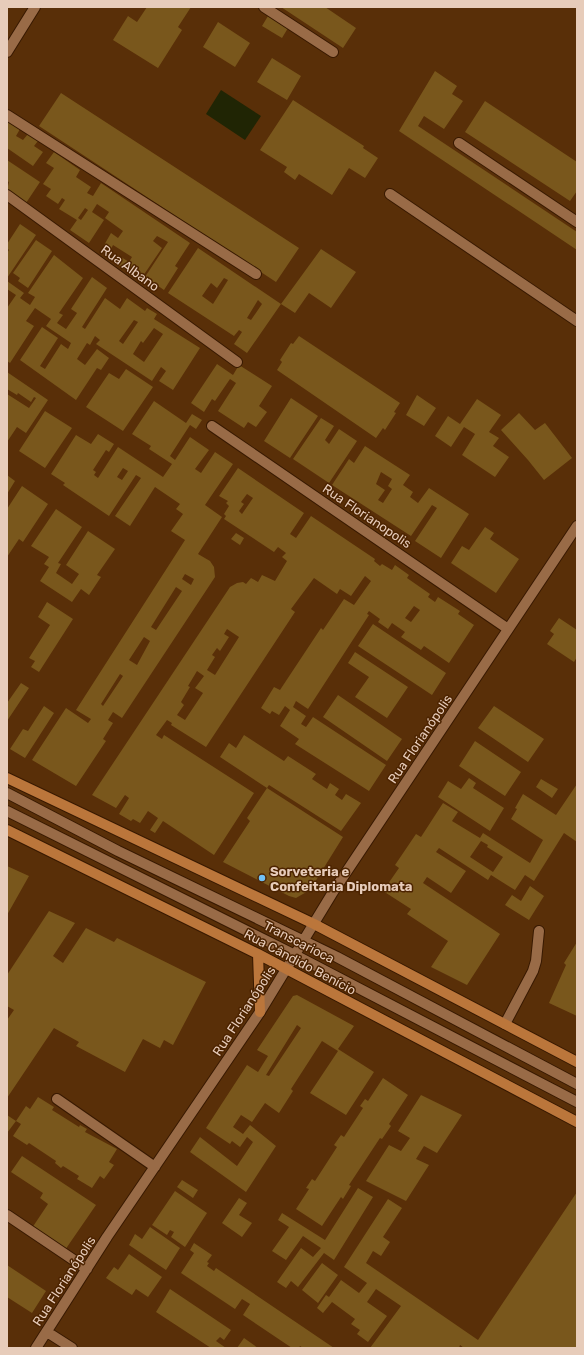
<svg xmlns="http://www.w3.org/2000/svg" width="584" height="1355" viewBox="0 0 584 1355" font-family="Rubik,sans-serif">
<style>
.water{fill:#202504}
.building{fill:#79571c;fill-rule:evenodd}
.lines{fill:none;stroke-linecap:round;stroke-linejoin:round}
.minor-casing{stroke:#381900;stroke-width:12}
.major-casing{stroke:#381900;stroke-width:12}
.minor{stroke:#996b47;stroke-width:10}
.major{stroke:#bb763b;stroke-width:10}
.poi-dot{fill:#70c1f4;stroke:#4d2400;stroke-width:1.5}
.labels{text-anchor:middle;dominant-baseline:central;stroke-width:3;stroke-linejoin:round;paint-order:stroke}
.street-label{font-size:13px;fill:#e7ccba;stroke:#4d2400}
.poi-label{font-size:13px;font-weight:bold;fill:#e7ccba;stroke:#4d2400;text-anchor:start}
</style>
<rect width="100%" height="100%" fill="#592f08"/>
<path class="water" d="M221,90L261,116L245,140L206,114Z"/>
<path class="building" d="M147,7H191L178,27L182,30L158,68L113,40L128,16L137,22Z
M281,7H325L356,28L343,48Z
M268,16L288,28L282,38L262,26Z
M218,22L250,43L235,67L203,47Z
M272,58L301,76L287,100L257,82Z
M435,71L457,86L452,94L463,101L444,129L424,116L418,126L577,232V250L399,131Z
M61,93L299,248L276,282L39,126Z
M293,100L364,146L363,148L378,158L365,178L349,168L332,195L299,174L295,180L284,172L287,167L260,150Z
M485,101L577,162V191L570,201L465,132Z
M7,121L20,129L16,136L23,140L28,134L38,141L34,146L43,152L33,166L7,148Z
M54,152L80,170L76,177L91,187L87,193L93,196L101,183L190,243L175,266L178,268L164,290L145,277L168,242L157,236L153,241L162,248L143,276L127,266L124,269L114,262L118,255L129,262L132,257L113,245L110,251L103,247L111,233L118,238L123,231L105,218L109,212L97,204L92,212L104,220L89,243L70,230L77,220L59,209L65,200L62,198L58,204L46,196L51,189L43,184L54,168L46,163ZM85,208L88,210L81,220L78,218Z
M7,160L40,182L26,203L7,190L9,182L7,181Z
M20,224L36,235L7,278V253L9,250L7,248V244Z
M36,240L52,251L28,288L18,281L20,278L13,273Z
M198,248L281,304L247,353L234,344L242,332L239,330L234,336L168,293ZM224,278L228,280L213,304L202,296L211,283L217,288ZM258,300L262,304L251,320L247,318Z
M321,249L356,272L331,308L309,293L295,313L281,304Z
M54,255L83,278L59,313L63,315L57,323L66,329L77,313L71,309L92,277L107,288L82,327L85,329L105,298L120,309L127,298L145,311L147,308L157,314L154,319L200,348L173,390L159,381L166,371L161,367L152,381L96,344L100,340L95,336L90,345L87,343L77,359L85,365L97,349L109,358L101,370L97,368L76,400L20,360L42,327L58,338L40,366L45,369L61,344L68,349L71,343L46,326L51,319L35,308L26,321L34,326L10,363L7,361V308L16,295L7,289V281L24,293L20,298L30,305L35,297L28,293ZM134,320L138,322L123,344L119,341ZM154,328L163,334L144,362L133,354L141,341L143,343Z
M299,336L400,403L394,412L396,413L385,430L383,428L376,438L277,370L282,362L280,360L291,343L293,344Z
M217,364L233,375L239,365L272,386L259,406L267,412L256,427L248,422L244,428L218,411L236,383L230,379L215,401L212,399L204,412L191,403Z
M126,369L153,387L123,431L86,407L109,373L119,379Z
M7,372L48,400L26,433L17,427L7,442V394L29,408L36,398L34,397L31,402L18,393L17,395L7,389Z
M417,395L436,408L424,426L406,415Z
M291,398L318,416L290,458L264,441Z
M477,399L501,415L489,432L499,438L493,446L509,457L495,477L462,455L475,434L464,427L451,447L435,436L448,416L460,424Z
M154,401L186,423L192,414L202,420L196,429L190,425L170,456L175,460L190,437L209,450L195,469L201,473L215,452L233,464L205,505L222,517L198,554L210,561L214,567L215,577L122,718L113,712L108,720L113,723L103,739L106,741L76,786L32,760L66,708L88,723L91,719L76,710L185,540L171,531L183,514L176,509L180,504L155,487L130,526L115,516L141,478L136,475L109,516L63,485L65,483L51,474L76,435L91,444L98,434L114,444L109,452L106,450L93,470L96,472L94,475L98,478L118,447L163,477L172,464L149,449L151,446L132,434ZM123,468L128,471L122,480L117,477ZM185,574L194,579L191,585L182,579ZM176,587L182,591L156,630L151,627ZM144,637L150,641L137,665L129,660ZM120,674L123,676L103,706L101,704Z
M45,411L72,428L45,468L19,451Z
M519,413L535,430L545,423L572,458L544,480L528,460L501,430Z
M321,418L334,426L325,440L329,444L339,429L357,441L329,483L293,459Z
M365,446L410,475L403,485L413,492L410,497L418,503L429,488L469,514L441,558L415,541L437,508L432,505L411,536L332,485L349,459L354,463ZM381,472L392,479L388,486L392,489L383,503L378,500L385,490L376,484Z
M238,468L304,513L290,534L296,538L311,516L375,559L374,561L380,566L382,564L392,570L395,565L409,575L407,578L430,594L428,597L435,602L438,597L460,611L458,614L474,625L449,663L424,646L421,650L401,637L405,632L392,623L388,629L378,622L380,619L369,611L367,614L369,615L308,709L296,701L293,707L306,716L301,724L306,727L313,717L386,765L369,791L295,744L299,739L280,726L290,710L285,706L279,715L272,711L270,714L261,708L274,687L280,690L321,628L323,630L344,599L354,605L371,581L365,576L351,596L340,589L337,594L314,578L291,609L295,612L206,747L171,725L172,723L167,720L156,735L162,739L164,735L254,793L214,855L163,821L155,833L150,830L158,818L148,811L140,823L133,819L131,821L119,814L129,798L125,795L116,808L92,795L230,587L237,583L243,582L246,584L251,578L258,582L262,575L275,581L287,561L282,557L286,553L278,547L274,552L224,519L226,516L224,514L229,506L226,503L228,501L219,496ZM247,494L253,498L242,514L239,511L244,504L241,502ZM414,606L420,610L411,622L405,618ZM227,629L239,637L215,675L207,670L215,657L212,655L217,648L220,651L229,637L224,634ZM197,671L204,676L195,688L203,693L185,720L177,715L184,705L181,702L190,687L188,686Z
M7,475L15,481L7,494Z
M22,486L48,504L23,542L19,539L7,557V509Z
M56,509L82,527L58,563L61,564L56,573L72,584L79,574L66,565L88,531L115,549L97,575L101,577L89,595L81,589L72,602L40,581L49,567L44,564L49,557L31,546Z
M485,527L494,533L490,539L519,559L496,593L451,563L462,546L469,550Z
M236,533L244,538L240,545L231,539Z
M47,602L73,619L39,672L31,667L35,661L29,658L50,625L38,617Z
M559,618L577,630V657L574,662L547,644L554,634L550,631Z
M373,624L446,673L432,695L358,646Z
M355,652L408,687L387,718L355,697L369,677L348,663Z
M21,683L29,688L7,721V703Z
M338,695L402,739L387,761L323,717Z
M44,706L54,713L25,758L10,749L23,729L28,731Z
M494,706L544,739L528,762L478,728Z
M244,735L284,761L288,756L316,774L312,779L327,789L330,783L339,789L335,795L342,800L346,794L361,803L341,831L269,785L267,788L220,757L229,743L236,748Z
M475,741L521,772L505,796L459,766Z
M469,778L476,783L473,788L504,808L490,831L438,797L448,781L461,789Z
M541,779L558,789L552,798L536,787Z
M577,784V842L564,833L534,881L525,875L515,890L491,875L488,880L439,848L436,852L466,871L451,893L427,877L423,883L500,934L467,985L431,967L448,941L407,914L411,909L383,891L399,868L395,865L416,834L421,837L443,803L458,812L452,821L480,838L483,833L530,863L543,840L511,819L517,809L515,808L523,794L556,815ZM481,841L488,845L487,847L503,857L493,872L470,857Z
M267,788L343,837L310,890L296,898L289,896L223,862L250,821L247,818Z
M7,866L29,876L7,915Z
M530,886L544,896L529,920L505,905L512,895L521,901Z
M49,911L75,923L53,956L63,963L86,928L114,942L117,938L206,982L173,1045L164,1040L160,1048L143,1039L125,1072L76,1046L79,1042L54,1028L7,1098V1020L14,1010L7,1006V975Z
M577,942V1016L549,1003L566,965L564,963Z
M297,995L354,1026L338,1049L374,1072L346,1115L310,1093L338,1051L322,1041L291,1089L293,1091L279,1113L265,1103L252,1122L241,1115L233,1127L243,1134L250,1125L276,1146L246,1192L190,1152L200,1137L237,1166L253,1142L247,1137L240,1147L232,1141L230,1144L206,1128L247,1065L258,1072L268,1056L257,1050L293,996ZM297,1025L301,1028L269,1076L266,1075Z
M383,1078L408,1095L389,1124L391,1126L382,1139L380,1138L349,1185L351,1186L343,1199L341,1197L322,1226L296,1209L309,1189L306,1188L312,1179L315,1181L337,1147L334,1145L341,1135L344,1137L363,1108L360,1106L365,1099L368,1101Z
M421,1095L462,1115L437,1153L424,1146L416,1159L429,1165L406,1201L366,1181L389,1145L401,1151L410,1138L398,1131Z
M38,1097L54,1107L52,1110L79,1127L80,1125L87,1129L85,1132L117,1149L109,1162L114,1165L104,1179L100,1176L92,1188L77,1179L79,1176L63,1166L61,1168L55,1163L56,1161L29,1143L27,1145L13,1136L21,1124L16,1121L26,1106L30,1109Z
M7,1115L16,1121L7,1133Z
M22,1156L96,1205L65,1250L32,1228L48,1204L40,1198L43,1193L11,1172Z
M182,1180L198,1190L193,1198L177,1187Z
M358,1188L373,1197L334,1260L324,1253L298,1287L291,1281L286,1288L277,1282L301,1248L313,1257L321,1248L303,1236L286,1260L272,1251L289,1227L278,1220L282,1213L325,1240Z
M175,1191L207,1213L185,1247L171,1237L174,1232L170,1230L167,1235L152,1225Z
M577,1192V1348H464L460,1345L459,1348H370L401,1306L376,1289L367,1302L387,1316L368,1342L357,1334L360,1330L351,1324L355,1319L332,1302L323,1313L317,1308L326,1295L329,1297L341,1280L359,1293L367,1283L344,1267L388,1199L402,1208L383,1237L390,1242L381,1256L373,1251L366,1263L478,1340Z
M239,1198L247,1203L239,1215L252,1223L242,1237L222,1223Z
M150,1227L180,1248L166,1270L129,1245L135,1234L142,1239Z
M194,1243L212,1255L207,1262L209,1263L207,1266L214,1271L216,1268L334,1348H303L300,1346L299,1348H292L243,1315L250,1304L242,1299L235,1309L181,1273L194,1253L190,1250Z
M129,1254L162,1277L148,1297L136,1289L132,1295L106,1278L114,1267L118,1270Z
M322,1263L338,1275L318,1303L302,1290Z
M7,1265L46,1291L32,1313L7,1297Z
M170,1289L231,1330L224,1340L220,1337L216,1341L226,1348H211L156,1312Z
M244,1338L258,1348H237Z"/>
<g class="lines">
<defs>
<path id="minor" d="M264,7L333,52
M7,52L35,7
M7,115L256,274
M459,143L577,222
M390,194L577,321
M7,195L237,362
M212,426L508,629
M7,793L118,851L337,957L577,1084
M7,811L295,955L577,1102
M505,1024L533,971L536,961L539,931
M57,1099L155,1167
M7,1215L87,1269
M47,1332L72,1348
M36,1348L107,1237L260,1012L333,892L577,526"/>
<path id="major" d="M7,778L314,924L577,1062
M7,830L258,954L577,1122
M258,954L260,1012"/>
</defs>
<use href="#minor" class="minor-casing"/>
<use href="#major" class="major-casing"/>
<use href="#minor" class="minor"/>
<use href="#major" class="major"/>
</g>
<circle class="poi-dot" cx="262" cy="878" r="4"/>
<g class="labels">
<g class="street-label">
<text transform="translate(130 268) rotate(36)">Rua Albano</text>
<text transform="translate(367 516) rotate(34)">Rua Florianopolis</text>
<text transform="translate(420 739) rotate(-56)">Rua Florianópolis</text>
<text transform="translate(299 942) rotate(27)">Transcarioca</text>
<text transform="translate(300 962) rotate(28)">Rua Cândido Benício</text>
<text transform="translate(244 1011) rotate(-57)">Rua Florianópolis</text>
<text transform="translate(64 1281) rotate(-57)">Rua Florianópolis</text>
</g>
<g class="poi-label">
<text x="270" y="871">Sorveteria e<tspan x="270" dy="15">Confeitaria Diplomata</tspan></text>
</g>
</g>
<rect width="584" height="1355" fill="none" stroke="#e7ccba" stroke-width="16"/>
</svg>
